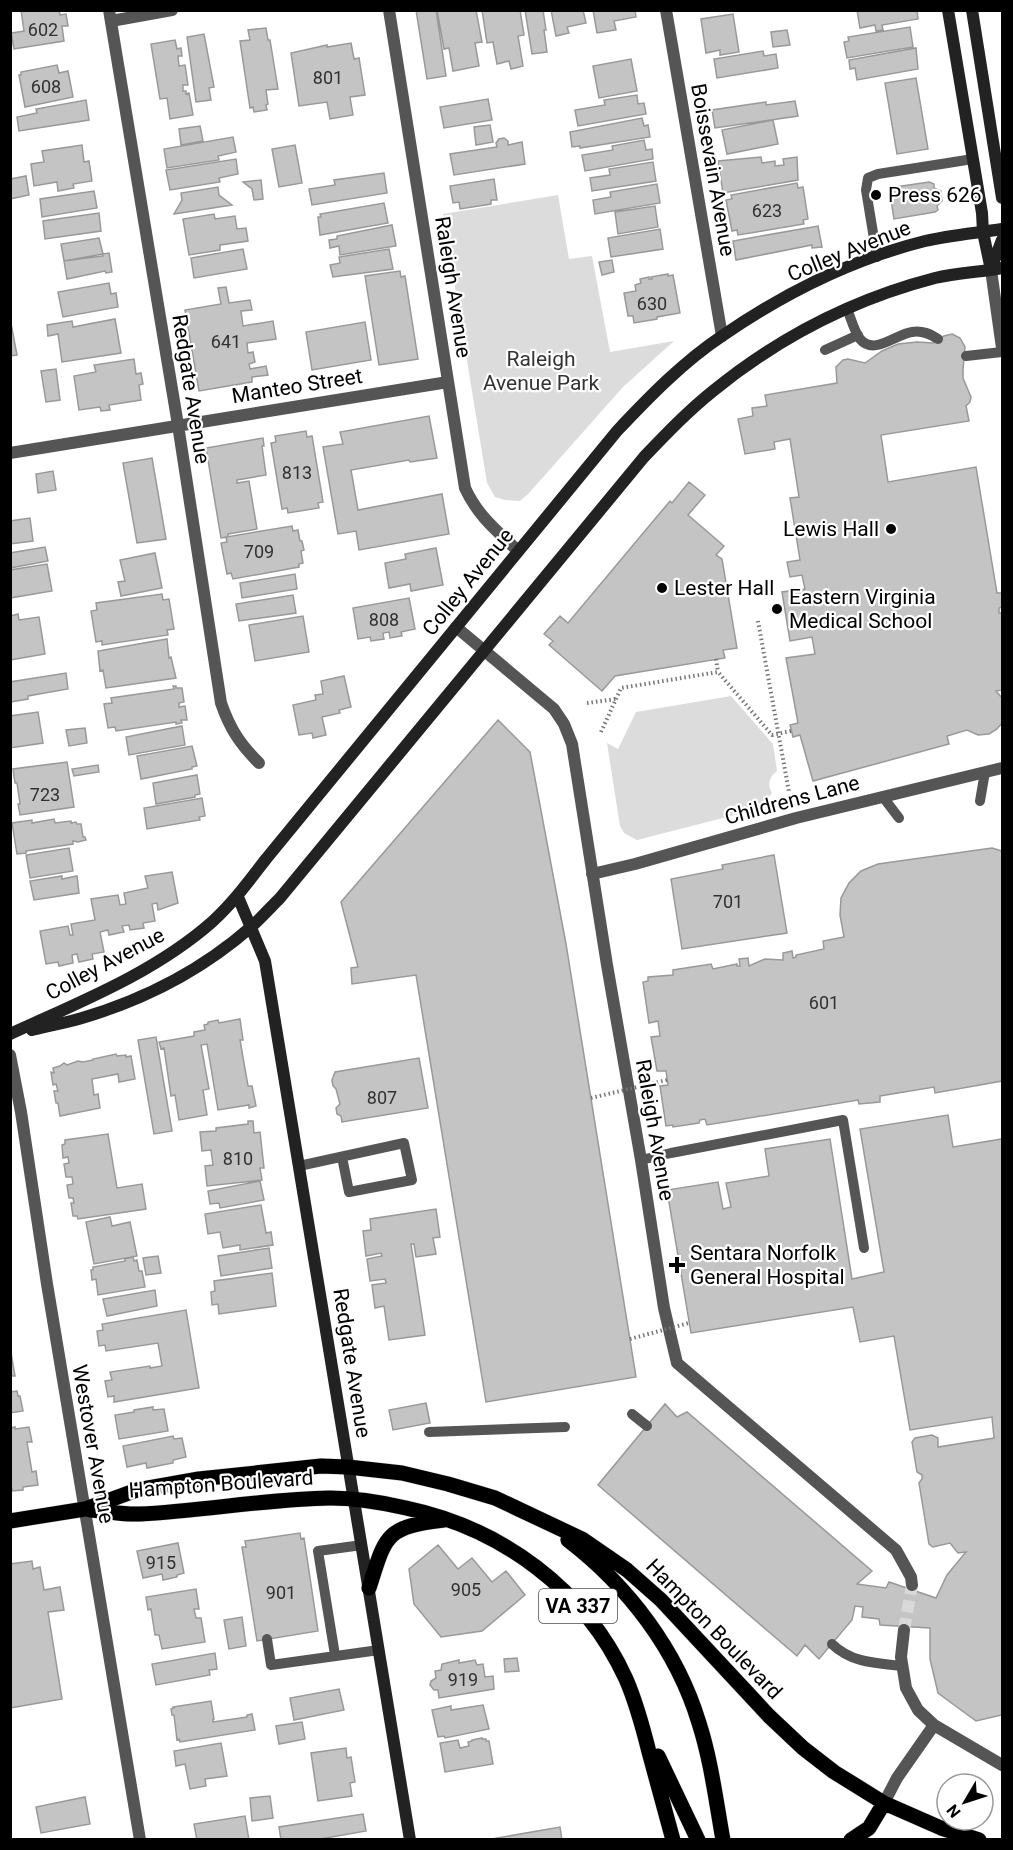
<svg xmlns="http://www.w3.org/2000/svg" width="1013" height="1850" viewBox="0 0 1013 1850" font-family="Roboto,sans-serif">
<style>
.green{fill:#dcdcdc}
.building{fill:#c4c4c4;stroke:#999;stroke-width:1.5}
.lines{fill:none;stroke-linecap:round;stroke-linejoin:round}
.street-tunnel{stroke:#d9d9d9;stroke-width:12;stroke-dasharray:12 6;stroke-linecap:butt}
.primary-casing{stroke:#dbdbdb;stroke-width:16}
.path{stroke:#777;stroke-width:4;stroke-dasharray:1.5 3;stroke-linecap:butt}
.lane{stroke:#555;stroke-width:10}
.street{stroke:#555;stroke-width:12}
.secondary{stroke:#222;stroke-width:12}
.primary{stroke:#000;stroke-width:15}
.path-bridge{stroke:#777;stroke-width:4;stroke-dasharray:1.5 3;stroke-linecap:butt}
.poi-dot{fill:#000;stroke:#fff;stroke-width:2}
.labels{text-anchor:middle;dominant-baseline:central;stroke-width:4.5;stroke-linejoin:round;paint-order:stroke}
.number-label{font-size:18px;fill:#313131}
.shield{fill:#fff;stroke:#4c4c4c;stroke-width:1.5}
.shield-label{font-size:20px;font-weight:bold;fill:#000}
.street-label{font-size:21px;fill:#000;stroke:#fff}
.poi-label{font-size:21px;fill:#000;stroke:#fff;text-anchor:start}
.park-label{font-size:21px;fill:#333;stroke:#fff}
</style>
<rect width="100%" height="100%" fill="#fff"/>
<path class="green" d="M558,195L569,259L592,256L610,352L674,341L623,387L529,493L520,501L505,500L495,497L487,483L443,214Z
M731,696L773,744L777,771C769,777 767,785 772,793L766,801L767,802L758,809L637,840L624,833L620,826L607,743L618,749L636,712Z"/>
<path class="building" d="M21,10H59L60,15L66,14L68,26H62L64,41L14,49L11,33L24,31Z
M416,10H436L446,76L427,79Z
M437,10H476L482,42L475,43L479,66L453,71L449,48L444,49Z
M482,10H520L524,35L518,36L523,66L511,69L509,61L497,64L493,42L487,43Z
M525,10H543L546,30H544L547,52L532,54Z
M551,10H583L586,23L567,27L569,33L556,36Z
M593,10H635L636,17L614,21L616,30L597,33Z
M857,10H917L918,19L882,25L883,30L876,31L875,25L860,28Z
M733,14L739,52L720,55V50L706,53L701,19Z
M910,27L913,47L847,58L844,42L849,41L848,37Z
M266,28L268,40H270L278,89L266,90L268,104L266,105L267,110L254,112L253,107L250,108L240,41L250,40L248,30Z
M787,30L790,45L773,47L771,32Z
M204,34L214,87L209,88L211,100L196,102L187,37Z
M175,40L177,49L181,48L182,56H178L179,66L185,65L188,85H183V91H186V94L189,93L193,115L170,119L167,98L160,99L151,44Z
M351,43L354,59L359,58L365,95L350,97L353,115L330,119L327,102L299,106L291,53L327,45V47Z
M916,48L918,69L857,80L855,68L850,69L849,60Z
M763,51L764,56L776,54L778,68L717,78L714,59Z
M631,59L637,91L599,98L593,66Z
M57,65L59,73L68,71L73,97L25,107L19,75H21V72Z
M916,78L928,149L897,154L885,83Z
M637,95L638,104L644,103L646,114L578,126L575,110L605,105L604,100Z
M488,99L492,120L444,128L440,107Z
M86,100L89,120L19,131L17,117L37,113L36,109Z
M795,101L798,116L715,128L712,110L766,102V105Z
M642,118L644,126L648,125L650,137L580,148V146L572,147L570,132Z
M773,120L778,144L727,154L722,130Z
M490,125L493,142L476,145L474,127Z
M200,126L203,141L181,145L179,129Z
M233,137L236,152L218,156L219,160L167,168L164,149Z
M504,138L508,141V145L522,142L525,164L454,175L450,154L497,147L496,143L499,139Z
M644,140L646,150L652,149L653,159L585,171L582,155L613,150L612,146Z
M82,145L84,162L89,161L92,181L73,184L74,188L58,191L57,182L34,186L31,164L44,162L42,151Z
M295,145L302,183L279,187L272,149Z
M761,157L762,163L775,161V166L784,165L783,159L797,157L798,180L723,193L718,161Z
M236,159L238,174L219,178L220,182L170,190L166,170Z
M653,162L656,181L592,191L590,178L610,175L609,169Z
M384,173L387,193L312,205L309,189L335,185L334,180Z
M26,176L29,195L10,199V179Z
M494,179L497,200H491V204L460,209L459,202L453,203L450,186Z
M261,180L263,199L254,200L252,189L243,182Z
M929,182L934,184V188L941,191L942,201L937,206L938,210L935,212L894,219L889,188Z
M797,183L798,188L803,187L808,219L803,220L804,224L738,235L737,230L732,231L726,200L732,199L731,195Z
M657,184L660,203L595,214L593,200L611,197L610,192Z
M218,187L219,195L232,205L174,214L182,200L181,193Z
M94,191L97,208L42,217L40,199Z
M384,203L388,223L320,235L318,217H321L320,214Z
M655,206L658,227L618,234L615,212Z
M99,213L101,231L45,239L43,221Z
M214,214L215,219L235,216L237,229L246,228L248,241L220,245V250L189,255L183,219Z
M392,225L396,246L340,255L339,246L330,248L329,240L337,239V236Z
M818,226L822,247L812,248V245L736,260L733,241Z
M660,229L663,249L611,257L608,238Z
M99,238L103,254L64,261L61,244Z
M243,249L247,269L194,278L191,258Z
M389,249L393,269L333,277L330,265L340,263L339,257Z
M109,253L112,272L106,273L105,271L67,279L64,261L103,256L102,254Z
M612,260L614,272L602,275L599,262Z
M400,271L401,277L405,276L418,359L379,365L365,276Z
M668,274V276L673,275L680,313L657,317V319L634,323L633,316H628L624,293L636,291L635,285L641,283L640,279L649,277V279H652L651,277Z
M109,283L111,294L116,293L118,307L63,317L58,292Z
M226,287L229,303L250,300L252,310L241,311L243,326L273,321L276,339L247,343L248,353L253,352L255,362L249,364L250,369L266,366L268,375L252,377V382L199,391L185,310L221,304L218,288Z
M10,318L17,355L10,356Z
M115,319L121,353L62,362L58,334L48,336L47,325L72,321L73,327Z
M365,322L371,360L312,370L306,332Z
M952,334L960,338L965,347L963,370V378L971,397L970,402L966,406L969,421L881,435L888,482L976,467L997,593H1002V607L999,608V613H1002V690L996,691L1002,698V723L997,729L989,734L978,735L967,730L947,736L949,744L813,781L800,735L793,737L790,725L798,723L786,658L815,654L812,637L790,641L782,592L805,589L802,575L790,577L787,562L800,560L790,498L799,497L790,439L774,442L775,449L745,454L738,419L753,416L752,408L767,406L765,395L837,383L836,367L843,360L848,359L865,363L882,351L898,344L917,342L933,343L944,336Z
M134,359L136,374L141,373L143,384L139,385L141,400L109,405L110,410L101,411L100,407L79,410L74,376L96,372L94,365Z
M56,369L60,400L46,402L41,371Z
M429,416L437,458L410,462L409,460L351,470L358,510L442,494L449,534L359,550L356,531L338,534L323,447L343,444L340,432Z
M306,431L307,437L312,436L323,502L318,503L319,508L288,513L287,508L282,509L271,443L276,442L275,436Z
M263,438L264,446H262L266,475L237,480V483L249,481L257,529L228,534V537L221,538L206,448Z
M152,458L166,539L137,543L123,463Z
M53,471L56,490L38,493L36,474Z
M689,482L705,495L688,515L724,546L716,555L722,559L737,648L723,650L725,658L615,676L602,691L549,645L553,641L544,634L560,616L568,623L670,501L672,503Z
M30,518L33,541L10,544V521Z
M292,526L293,531L298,530L300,541H302L304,550L301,551L303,563L299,564V567L233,579L231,573L227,574L221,543L227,542L226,537Z
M45,547L48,561L10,568V553Z
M436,548L443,585L411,591L410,584L389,588L385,563L406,559L405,554Z
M155,553L162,588L121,596L118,582L125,581L120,560Z
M47,564L52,591L10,598V570Z
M295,574L297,589L242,598L240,583Z
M162,594L163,600L169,599L174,629L167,630L168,635L102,645V641L96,642L91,611L97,610L96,603Z
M293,595L296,613L239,621L236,604Z
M409,598L415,629L401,632L402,636L390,638L389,632L383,633L384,639L371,641L370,637L358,639L353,608Z
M18,614L19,620L39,617L45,654L10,660V616Z
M303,616L309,652L255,661L249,625Z
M167,639L169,658L171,657L176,678L106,688L103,670L100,671L98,651Z
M66,673L68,689L28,696V699L10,702V682Z
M344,676L351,707L339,710L340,713L322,717L326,735L313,738L312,733L299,735L293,705L316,700L315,695L323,694L321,681Z
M173,686H176V688H182L184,702L179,703V707L185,706L187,720H181L182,723L176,724V722L116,731L115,727L108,728L104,704L112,703L111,698L174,689Z
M38,712L43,743L10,748V716Z
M498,720L530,752L566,944L636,1377L486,1402L416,975L352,984L351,968L358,967L341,902Z
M182,726L185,745L129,755L126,737Z
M85,728L87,743L69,746L66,730Z
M192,746L197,766L192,767V769L141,779L137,756Z
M67,762L74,807L20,815L18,804H20L17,783H15L13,769Z
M98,765L99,772L74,776L72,769Z
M197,775L200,794L195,795V797L156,804L153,783Z
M202,798L205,816L199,817L200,820L147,829L144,808Z
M54,819L55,823L71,821V823L76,822L77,824H81L83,837H85L86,840L78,842L73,841V844L26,851V853L17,854L12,823L32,820V823Z
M69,848L73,871L30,878L26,855Z
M992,848L1002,851V1081L935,1093L934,1087L880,1096V1102L859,1104L858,1100L707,1125L705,1119L700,1120L699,1123L673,1127V1125L666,1126L660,1086L668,1085L666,1071H657L651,1037L660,1036L658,1021L649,1023L643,982L648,981V977L673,975V970L711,964L713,969L737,964V966H740L739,959L748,958L749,966L765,959L783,960V953L792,951L793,958L796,957V955L824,949L823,941L844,937L840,915L841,898L849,883L861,871L878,864Z
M774,855L787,933L682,949L671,879L723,869L722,865Z
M172,872L178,903L158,910L157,903L152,904L155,921L143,923L144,928L130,930L129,925L122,926L124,932L109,935L108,930L100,932L104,952L92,954L93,959L79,962L77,954L72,955L73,963L59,966L58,962L46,964L40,931L68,926L70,935H73L71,924L95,920L91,899L118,895L120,905L126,904L124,893L148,888L145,876Z
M62,876V879L77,876L79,893L34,900L30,881Z
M240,1019L243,1040H240L248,1086H252L256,1106L249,1108V1105L218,1110L207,1044L201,1045L209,1089L203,1090L207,1115L179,1120L175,1095L171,1096L164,1048L161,1049L159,1042L194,1036V1032L205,1030L204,1025L208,1024V1022L218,1020L219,1023Z
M156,1037L172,1131L154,1134L138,1040Z
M116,1054L117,1056L126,1055V1057L131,1056L135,1079L119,1082L118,1074L92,1079L94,1095L98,1094L100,1108L60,1116L58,1103H56L54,1091H58L56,1084L53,1085L51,1072L54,1073L53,1068L60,1066L64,1063L67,1065L78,1061L83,1062L93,1060V1059Z
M419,1058L428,1108L342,1122L341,1116L337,1114L336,1108L340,1104L336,1089L333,1086L332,1080L335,1072Z
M948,1115L953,1147L1002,1139V1715L976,1721L938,1693L930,1659V1628L880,1625L879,1619L862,1617L863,1607L855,1606L852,1620L819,1659L805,1645L797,1656L598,1485L665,1404L677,1417L687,1412L872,1571L857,1584L886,1588L889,1582L936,1598L947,1575L966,1552L958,1553L950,1543L933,1547L929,1544L919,1483L922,1479V1475L917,1472L912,1442L915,1438L932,1435L938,1438V1447L994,1438L992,1417L910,1430L894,1336L860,1342L853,1307L691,1333L667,1190L718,1182L723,1209L731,1207L726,1183L769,1176L765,1149L830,1139L852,1279L884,1272L860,1129Z
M248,1121H253L254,1133L260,1132L264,1168H260L262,1180L207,1186L205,1166L213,1165L211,1150L202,1151L200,1132L216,1131V1128L248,1124Z
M108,1134L117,1188L142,1184L146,1209L78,1219L77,1216H73L71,1203H74L73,1198H69L67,1185L73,1184L72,1177H66L64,1164L69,1163L68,1157L63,1158L62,1145L65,1144V1140Z
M260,1181L264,1200L220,1208L219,1203L210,1204L208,1191Z
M261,1205L266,1233L271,1232L273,1245L240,1250V1245L223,1248L220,1232L208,1234L205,1214Z
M436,1209L440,1237L433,1238L436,1254L416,1257L414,1244H411L425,1335L389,1340L384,1306L375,1308L372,1285L386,1283L385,1279L370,1281L367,1259L382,1256L381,1253L366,1256L363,1231L371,1230L370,1219Z
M110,1217L112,1226L130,1222L137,1256L94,1264L86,1222Z
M269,1248L272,1268L221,1276L218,1256Z
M158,1256L161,1273L146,1275L143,1258Z
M133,1257L134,1261L137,1260L139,1271H142L145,1287L98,1295L96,1279L92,1280L91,1270H93V1267L125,1261V1259Z
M272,1273L276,1306L219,1314L218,1304L212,1305L211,1292L215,1291L214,1281Z
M155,1290L157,1306L107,1316L103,1299Z
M186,1310L199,1388L114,1402V1396L108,1397L105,1381L112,1380L110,1372L150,1366V1368L162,1366L158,1343L106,1351L105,1345L99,1346L97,1331L103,1330L102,1324Z
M10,1347L15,1376H10Z
M17,1391L18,1396H20L23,1411L10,1413V1392Z
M426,1403L430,1423L393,1430L389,1410Z
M153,1407V1410L164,1409L168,1431L119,1439L115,1415L134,1412V1410Z
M15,1427V1429L29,1427L32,1442H27L32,1472L36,1471L38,1485L23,1487V1490L12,1491V1489H10V1428Z
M173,1436L174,1439L182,1438L186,1457L173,1460V1463L147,1468L146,1463L127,1467L123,1446Z
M300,1533L301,1539L304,1538L318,1631L257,1641L242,1547H246L245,1541Z
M178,1543L184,1573L177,1575V1577L163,1580L162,1574L143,1578L137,1551Z
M438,1545L458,1569L472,1558L492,1582L506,1571L525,1595L482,1631L441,1637L414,1604L409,1569Z
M32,1561L33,1569L40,1567L44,1590L60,1587L64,1610L48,1612L62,1699L10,1708V1564Z
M196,1589L199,1609H194L196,1618H201L205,1642L162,1649L159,1635H155L151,1609L148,1610L146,1597Z
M242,1617L246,1646L229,1649L224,1620Z
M215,1653L217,1669L209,1670L210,1675L156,1685L152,1664Z
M517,1658L519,1671L505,1672L504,1659Z
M459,1660V1663L475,1660L477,1665L483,1664L485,1677L493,1676L494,1689L439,1698L438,1690H434L430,1685L431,1681L436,1678L435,1671L441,1670L442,1664Z
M339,1689L344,1710L294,1720L290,1698Z
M211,1701L214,1719H213V1722L247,1717V1715L252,1714L255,1730L180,1742L179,1739L177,1740L174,1715H172L171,1709L174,1708L173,1707Z
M483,1705L489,1729L445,1738L444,1736L438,1737L432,1710L451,1706V1710Z
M302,1722L305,1739L279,1744L276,1726Z
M482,1738V1739H486V1741H489L493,1764L445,1772L440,1743L458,1740L460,1748L469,1746L468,1742L472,1741V1740Z
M221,1743L227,1776L205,1779L206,1786L190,1789L185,1764L176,1766L174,1751Z
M346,1748L347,1758L351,1757L355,1782L350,1783L352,1796L318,1801L311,1753Z
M270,1796L273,1818L252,1821L250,1798Z
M85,1797L90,1824L41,1833L36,1807Z
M363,1814L366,1831L315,1840H281L279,1827Z
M245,1816L249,1840H197L194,1824Z
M560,1827L562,1840H486Z"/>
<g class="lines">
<path class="street-tunnel" d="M904,1630L912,1585"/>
<defs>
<path id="primary" d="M90,1510C107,1511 124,1515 140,1514C203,1511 266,1499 330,1498C356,1498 380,1502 406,1508C501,1528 585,1589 626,1679C636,1702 643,1728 649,1752C657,1781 665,1810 673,1840
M10,1521L85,1509L137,1490L199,1479L321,1466L348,1467L402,1473L448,1484L495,1498L582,1539L627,1570L661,1600L769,1716L803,1748L834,1772L884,1803L941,1828L979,1840
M568,1540C628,1586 677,1650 699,1723C711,1760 716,1801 723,1840
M369,1588C386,1535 385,1527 444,1520
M658,1756L698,1840
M851,1840L869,1828L884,1803"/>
</defs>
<use href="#primary" class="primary-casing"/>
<path class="path" d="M758,621L789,792
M716,659L718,672
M587,703L616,699
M601,732L621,688L718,672L772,735L791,731"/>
<path class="lane" d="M877,257L866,190L868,178L878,174L973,159
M847,309C851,318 854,331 860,339C874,356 896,334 912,332C922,330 930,334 938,339
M825,350L858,335
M966,356L1002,352
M883,797L899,818
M980,801L985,772
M641,1160L671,1153L843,1120L864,1248
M299,1166L404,1143L412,1180L349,1192L342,1157
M632,1414L647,1426
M429,1432L565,1427
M267,1639L271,1665L379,1650
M832,1644C852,1663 876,1663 902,1666
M335,1655L318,1551L362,1545"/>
<path class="street" d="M109,10L178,425L221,703C230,729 240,744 259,763
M389,10L465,488C478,516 496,530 518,551
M666,10L722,336
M111,21L172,10
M991,270L1002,348
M10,453L448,382
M456,627L554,709L564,724L572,744L607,965L641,1160L664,1308L677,1363L896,1550L911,1577L912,1585
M592,874L635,864L796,818L1002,768
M10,1055L21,1112L47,1284L140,1840
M904,1630L901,1657L906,1688L918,1710L934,1725L1002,1765
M884,1803L897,1778L934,1725"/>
<path class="secondary" d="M948,10L982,213L983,232L991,270
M972,10L1002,198
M991,269L1002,240
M238,897L265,961L410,1840
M32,1030C48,1026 65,1023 82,1018C143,1000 202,970 251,927C261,918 271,907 280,898L644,457C666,434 688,411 713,391C778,338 854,299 935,278C957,273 980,272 1002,268
M10,1034C80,1002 154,973 212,922C233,903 249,881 266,859L617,431C649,397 683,362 722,336C783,294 853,259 925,241C950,235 977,233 1002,229"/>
<use href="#primary" class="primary"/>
<path class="path-bridge" d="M591,1098L667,1080
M630,1339L689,1323"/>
</g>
<g class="poi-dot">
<circle cx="876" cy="195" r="6"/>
<circle cx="891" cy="529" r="6"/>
<circle cx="662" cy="588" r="6"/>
<circle cx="777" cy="609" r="6"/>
<path d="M674 1256h6v6h6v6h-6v6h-6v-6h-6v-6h6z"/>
</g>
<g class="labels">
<g class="number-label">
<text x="43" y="29">602</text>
<text x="328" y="77">801</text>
<text x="46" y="86">608</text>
<text x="767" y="210">623</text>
<text x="652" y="303">630</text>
<text x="226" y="341">641</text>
<text x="297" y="472">813</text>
<text x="259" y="551">709</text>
<text x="384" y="619">808</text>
<text x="45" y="794">723</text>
<text x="728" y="901">701</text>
<text x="824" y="1002">601</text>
<text x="382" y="1097">807</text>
<text x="238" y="1158">810</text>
<text x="161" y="1562">915</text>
<text x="466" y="1589">905</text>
<text x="281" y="1592">901</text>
<text x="463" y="1679">919</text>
</g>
<rect class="shield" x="539" y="1589" width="78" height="34" rx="4.5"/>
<g class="shield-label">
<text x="578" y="1606">VA 337</text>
</g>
<g class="street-label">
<text transform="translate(713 170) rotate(80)">Boissevain Avenue</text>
<text transform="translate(849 251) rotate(-22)">Colley Avenue</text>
<text transform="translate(453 287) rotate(81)">Raleigh Avenue</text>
<text transform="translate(297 386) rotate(-9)">Manteo Street</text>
<text transform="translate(191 389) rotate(81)">Redgate Avenue</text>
<text transform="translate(468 582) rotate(-51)">Colley Avenue</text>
<text transform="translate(792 800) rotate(-15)">Childrens Lane</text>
<text transform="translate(105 964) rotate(-28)">Colley Avenue</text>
<text transform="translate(655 1130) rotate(80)">Raleigh Avenue</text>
<text transform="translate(352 1363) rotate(81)">Redgate Avenue</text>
<text transform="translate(93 1444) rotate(80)">Westover Avenue</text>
<text transform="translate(221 1484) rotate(-4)">Hampton Boulevard</text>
<text transform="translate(714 1629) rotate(46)">Hampton Boulevard</text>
</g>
<g class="poi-label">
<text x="888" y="195">Press 626</text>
<text x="879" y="529" text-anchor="end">Lewis Hall</text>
<text x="674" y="588">Lester Hall</text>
<text x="789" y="597">Eastern Virginia<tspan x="789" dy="24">Medical School</tspan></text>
<text x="690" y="1253">Sentara Norfolk<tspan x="690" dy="24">General Hospital</tspan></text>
</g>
<g class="park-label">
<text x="541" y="359">Raleigh<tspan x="541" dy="24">Avenue Park</tspan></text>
</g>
</g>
<rect width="1013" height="1850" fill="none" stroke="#000000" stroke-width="24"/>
<g transform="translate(965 1802) rotate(231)"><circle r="28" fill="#ffffff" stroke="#999999" stroke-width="1.5"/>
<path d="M0-4.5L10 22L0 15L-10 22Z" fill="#000000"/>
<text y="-9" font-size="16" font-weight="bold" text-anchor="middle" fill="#000000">N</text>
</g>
</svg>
